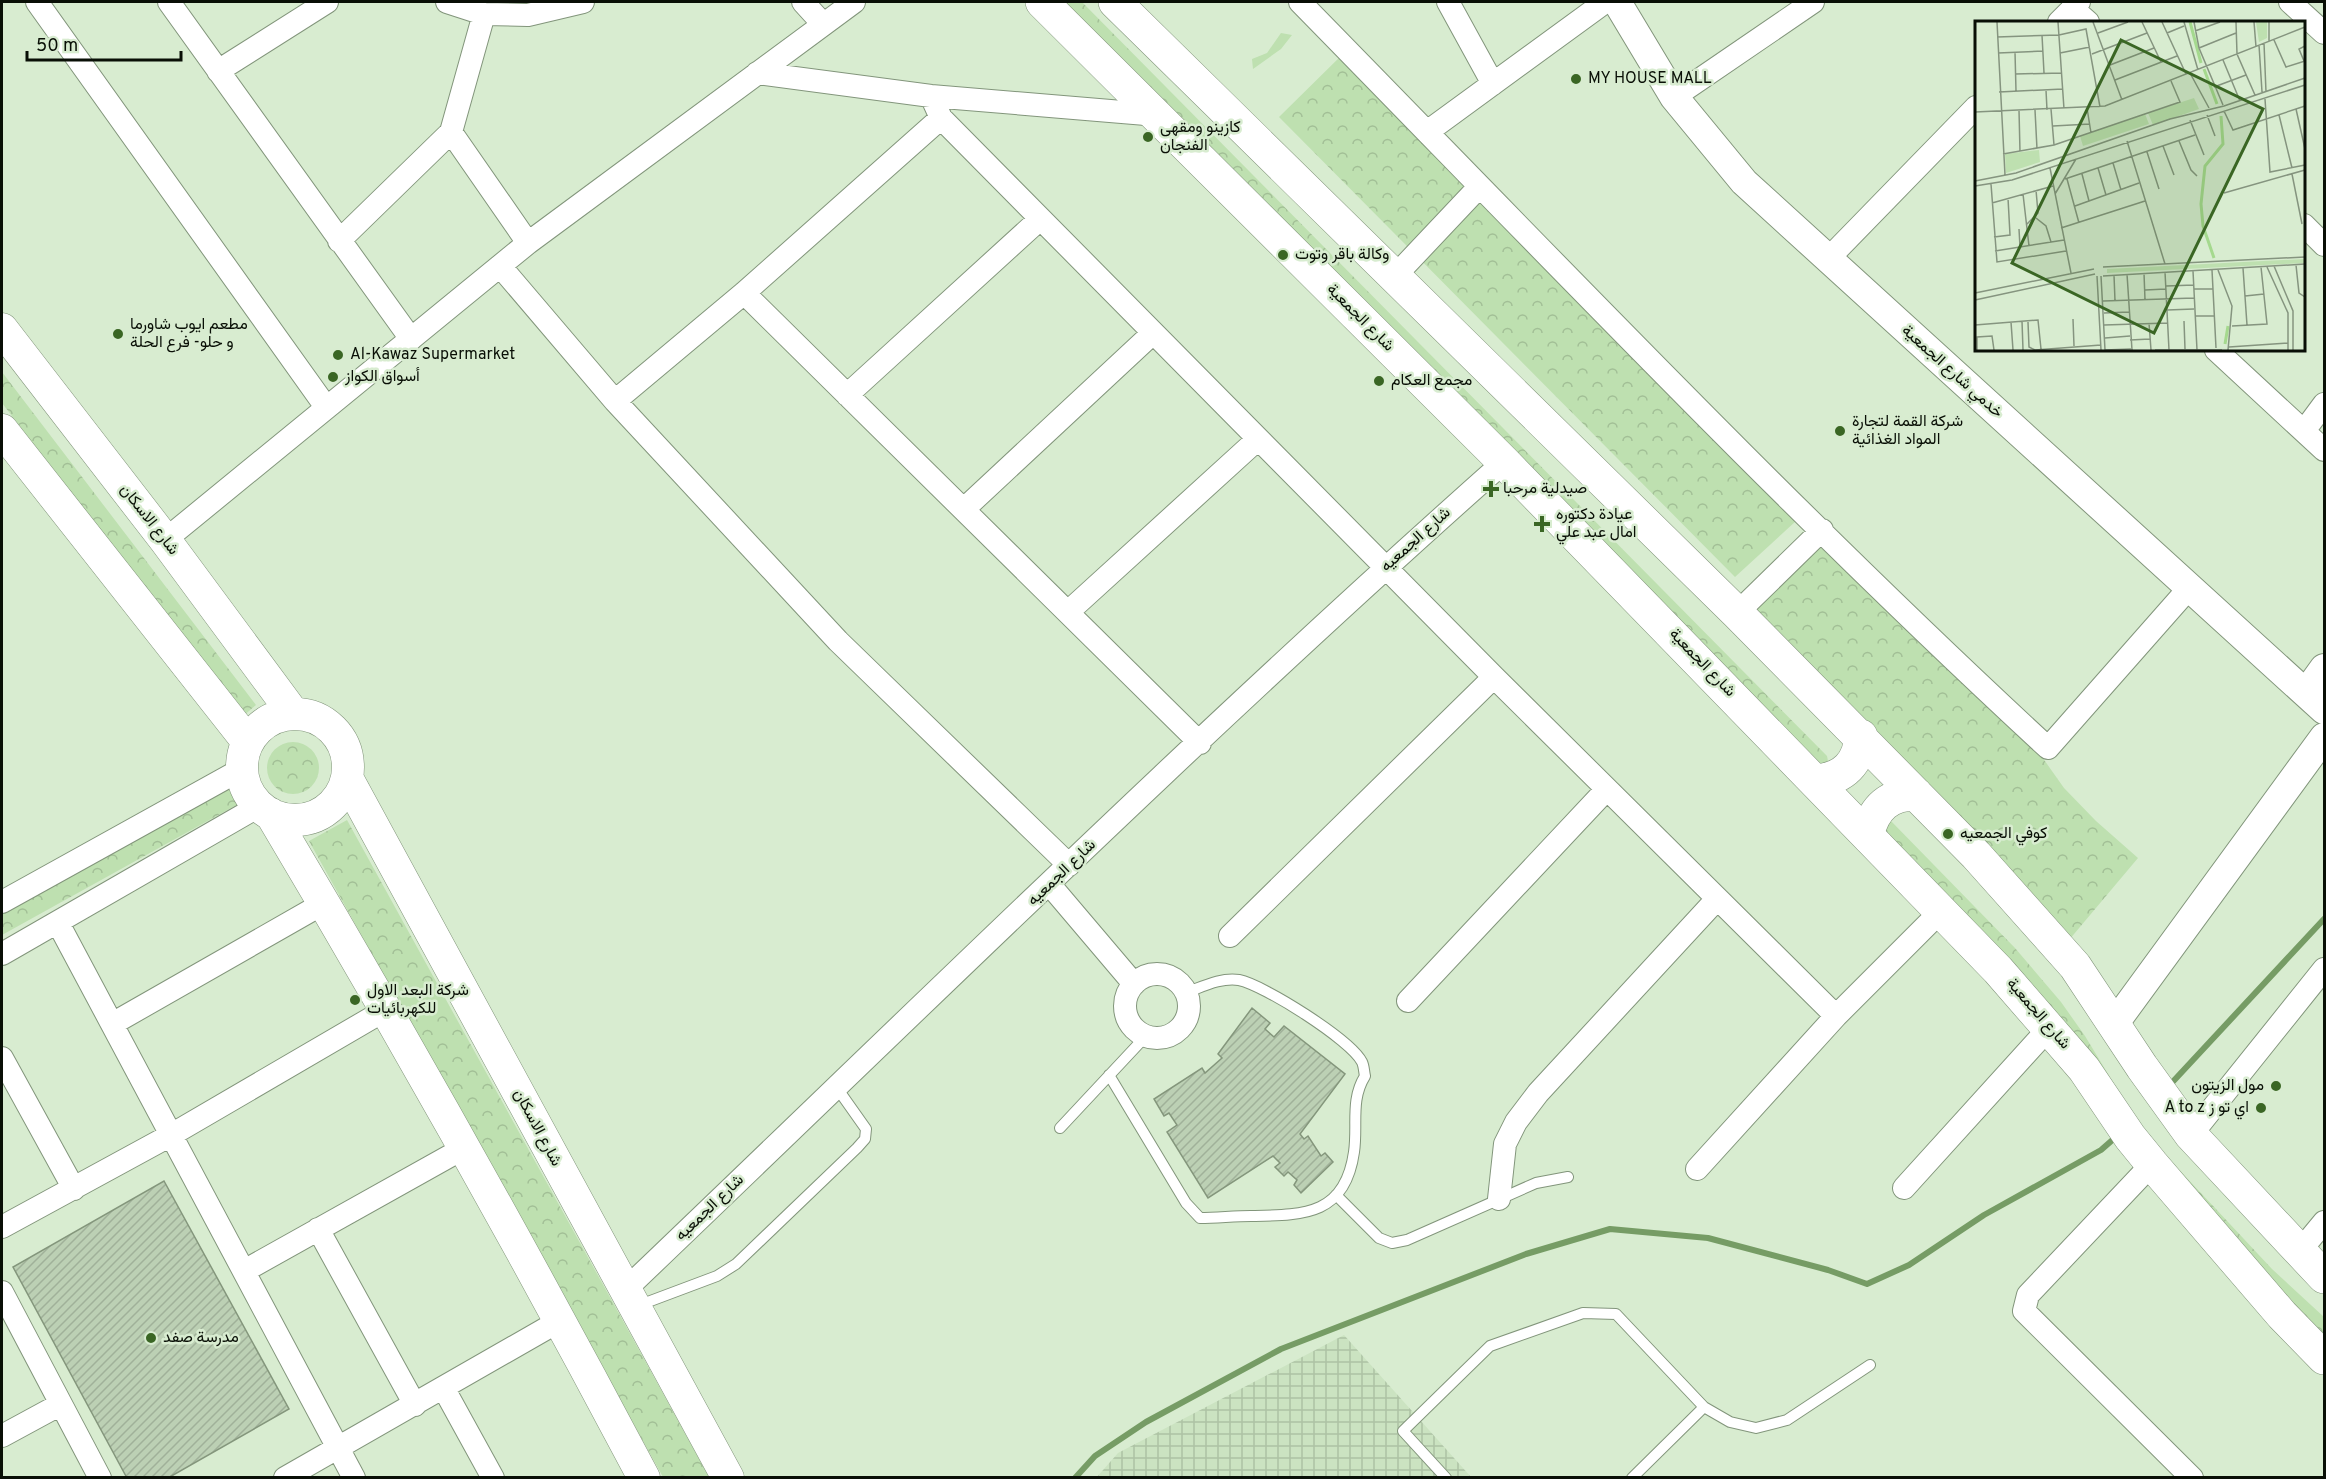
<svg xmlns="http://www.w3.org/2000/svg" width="2326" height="1479" viewBox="0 0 2326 1479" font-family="Overpass,Vazirmatn,sans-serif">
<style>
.industrial{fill:url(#industrial-grid)}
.green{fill:#bee0b0}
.forest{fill:url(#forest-crowns)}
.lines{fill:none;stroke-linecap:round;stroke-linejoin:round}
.stream{stroke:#769c65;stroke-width:6}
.building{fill:url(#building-hatch);stroke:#84967c;stroke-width:1.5}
.service-casing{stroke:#82957b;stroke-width:12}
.minor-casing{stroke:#82957b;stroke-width:24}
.tertiary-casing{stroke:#82957b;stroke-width:30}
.secondary-casing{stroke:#82957b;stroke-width:33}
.primary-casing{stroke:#82957b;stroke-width:34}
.service{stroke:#fff;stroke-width:10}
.minor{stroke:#fff;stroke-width:22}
.tertiary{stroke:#fff;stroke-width:28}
.secondary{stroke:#fff;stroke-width:32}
.primary{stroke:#fff;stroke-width:33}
.poi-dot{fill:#3a6624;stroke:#d8ecd0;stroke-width:2}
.labels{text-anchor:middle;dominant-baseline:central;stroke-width:5;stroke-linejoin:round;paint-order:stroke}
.poi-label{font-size:16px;fill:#090f06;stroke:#d8ecd0;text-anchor:start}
.street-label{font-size:16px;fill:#090f06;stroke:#d8ecd0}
.inset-river{fill:none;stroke:#a5d98e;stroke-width:3}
.inset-road{fill:none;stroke:#85947f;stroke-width:1.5}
.view{fill:#3a6624;fill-opacity:0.15;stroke:#3a6624;stroke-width:3}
.inset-edge{fill:none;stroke:#090f06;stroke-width:3}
</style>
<defs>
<pattern id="industrial-grid" width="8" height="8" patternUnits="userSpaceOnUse" patternTransform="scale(1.5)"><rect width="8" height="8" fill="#cbe3c1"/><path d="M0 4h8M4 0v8" fill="none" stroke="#adc2a4"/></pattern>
<pattern id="forest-crowns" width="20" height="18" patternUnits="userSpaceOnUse" patternTransform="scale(1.5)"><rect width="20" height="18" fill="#bee0b0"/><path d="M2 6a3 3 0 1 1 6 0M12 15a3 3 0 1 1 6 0" fill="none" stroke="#a2bf96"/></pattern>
<pattern id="building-hatch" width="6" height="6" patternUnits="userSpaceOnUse" patternTransform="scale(1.5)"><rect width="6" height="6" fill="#bcd0b4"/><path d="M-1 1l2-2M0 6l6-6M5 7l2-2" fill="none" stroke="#a0b199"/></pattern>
</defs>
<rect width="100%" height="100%" fill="#d8ecd0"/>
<path class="industrial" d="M1344,1335L1471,1477L1096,1478L1118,1453Z"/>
<path class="green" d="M1281,33L1292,35L1281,49L1253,69L1252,59L1267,53Z"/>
<path class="forest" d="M1060,2H1082L1827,756L1829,766L1825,771Z
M1348,49L1808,510L1735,577L1279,117Z
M2,372L256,705L242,717L2,403Z
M1825,528L2035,747L2064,788L2096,821L2138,858L2069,940L1746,615Z
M267 768a26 26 0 1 1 52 0a26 26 0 1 1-52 0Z
M230,787L240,803L2,935V914Z
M347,820L709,1477H663L309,841Z
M1891,821L2015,948L2061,1002L2085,1036L2142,1130L2272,1269L2324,1317V1339L1874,829Z"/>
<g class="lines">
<path class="stream" d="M2167,1088L2324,919
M1075,1478L1095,1456L1146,1422L1281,1349L1526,1254L1610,1229L1708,1238L1828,1270L1867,1284L1909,1265L1984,1215L2101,1150L2117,1136"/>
</g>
<path class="building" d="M1252,1008L1270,1023L1265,1029L1274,1037L1284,1026L1345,1074L1300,1134L1304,1139L1308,1136L1321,1156L1325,1153L1333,1162L1301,1193L1294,1185L1297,1180L1288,1172L1284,1176L1275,1167L1280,1163L1273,1156L1208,1198L1167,1132L1177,1125L1169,1113L1164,1116L1154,1099L1202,1068L1205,1073L1222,1058L1218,1054Z
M164,1181L289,1409L168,1478H127L13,1267Z"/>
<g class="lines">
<defs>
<path id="service" d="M1109,1075L1186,1203L1200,1218C1217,1218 1234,1216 1251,1216C1303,1215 1345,1216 1354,1152C1358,1125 1350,1100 1365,1076C1364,1072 1364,1066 1362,1062C1351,1040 1264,985 1239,980C1221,977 1202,987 1185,993
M1060,1128L1146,1036
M1336,1195L1379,1238L1392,1243L1407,1240L1536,1183L1568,1177
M637,1306L717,1276L736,1264L857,1148L865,1139L866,1129L837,1088
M1446,1478L1403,1431L1490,1346L1583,1313L1616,1314L1704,1407L1730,1422L1756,1428L1787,1420L1870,1365
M1632,1478L1704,1407"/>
<path id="minor" d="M37,2L326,407
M169,2L411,339
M447,2L484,14L528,15L583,2
M803,2L823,24
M1300,2C1546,253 1789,509 2048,748L2190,587
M1448,2L1493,84
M2290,2L2324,33
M2072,8L2088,22
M2059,22L2079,2
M218,71L327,2
M757,73L931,96L1158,115
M931,96L941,118L1494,677L1836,1016
M1674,97L1813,2
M451,132L528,243
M1427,132L1605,2
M2304,225L2324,245
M339,241L451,132L484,14
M1828,259L1976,107
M500,266L615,401L838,641L1069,865
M1395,276L1479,187
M744,293L1200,743
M2216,350L2324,450
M847,395L1040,219
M615,401L744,293L941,118
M2304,431L2324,404
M964,509L1153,333
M165,540L528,243L854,2
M1068,612L1258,439
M1737,613L1822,530
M1050,885L1134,984
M2,902L242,769
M58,923L354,1478
M1230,936L1494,677
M2,954L259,806
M1125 1006a32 32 0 1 1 64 0a32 32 0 1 1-64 0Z
M1408,1001L1607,789
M112,1024L324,903
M2,1058L74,1189
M2191,1135L2324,969
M2152,1164L2028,1295L2024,1311L2192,1478
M1697,1169L1836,1016L1942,910
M1904,1188L2050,1027
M1499,1199L1505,1144L1516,1122L1538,1093L1717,899
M2,1227L171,1135L387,1009
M318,1229L415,1405
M2300,1251L2324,1222
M244,1271L464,1148
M625,1290C916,1012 1203,729 1504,462
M2,1292L100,1478
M444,1389L493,1478
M2,1436L61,1404
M285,1478L561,1320"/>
<path id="tertiary" d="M1617,2L1674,97L1744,182L2324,710
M2306,693L2324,668
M2115,1023L2324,737"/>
<path id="secondary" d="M2,329L165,540L293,713
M2,430L248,742
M242 767a53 53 0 1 1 106 0a53 53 0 1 1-106 0Z
M347,778L728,1478
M271,814C401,1032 525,1253 644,1478"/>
<path id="primary" d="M1042,2L1504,462L1998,970L2084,1069L2130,1137L2152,1164L2282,1315L2324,1358
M1115,2L1737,613L1976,855L2075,966L2142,1067L2191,1135L2324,1277
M1817,781C1844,778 1859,763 1861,736
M1868,833C1874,808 1889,794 1916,794"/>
</defs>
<use href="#service" class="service-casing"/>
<use href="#minor" class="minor-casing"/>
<use href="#tertiary" class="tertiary-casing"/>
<use href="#secondary" class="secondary-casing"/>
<use href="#primary" class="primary-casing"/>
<use href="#service" class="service"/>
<use href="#minor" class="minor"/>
<use href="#tertiary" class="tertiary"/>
<use href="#secondary" class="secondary"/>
<use href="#primary" class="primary"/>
</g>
<g class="poi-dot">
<circle cx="1576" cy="79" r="6"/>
<circle cx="1148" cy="137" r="6"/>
<circle cx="1283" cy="255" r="6"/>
<circle cx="118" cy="334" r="6"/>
<circle cx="338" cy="355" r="6"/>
<circle cx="333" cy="377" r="6"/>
<circle cx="1379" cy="381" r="6"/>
<circle cx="1840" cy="431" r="6"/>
<path d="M1488 480h6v6h6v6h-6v6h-6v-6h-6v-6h6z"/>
<path d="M1539 515h6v6h6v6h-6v6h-6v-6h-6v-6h6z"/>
<circle cx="1948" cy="834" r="6"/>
<circle cx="355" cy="1000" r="6"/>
<circle cx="2276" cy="1086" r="6"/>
<circle cx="2261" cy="1108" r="6"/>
<circle cx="151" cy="1338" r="6"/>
</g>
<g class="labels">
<g class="poi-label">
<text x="1588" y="79">MY HOUSE MALL</text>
<text x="1160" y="128">كازينو ومقهى<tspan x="1160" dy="18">الفنجان</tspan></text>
<text x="1295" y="255">وكالة باقر وتوت</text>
<text x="130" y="325">مطعم ايوب شاورما<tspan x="130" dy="18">و حلو- فرع الحلة</tspan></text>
<text x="350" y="355">Al-Kawaz Supermarket</text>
<text x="345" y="377">أسواق الكواز</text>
<text x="1391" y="381">مجمع العكام</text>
<text x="1852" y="422">شركة القمة لتجارة<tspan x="1852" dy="18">المواد الغذائية</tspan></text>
<text x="1503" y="489">صيدلية مرحبا</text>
<text x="1556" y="515">عيادة دكتوره<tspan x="1556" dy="18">امال عبد علي</tspan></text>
<text x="1960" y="834">كوفي الجمعيه</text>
<text x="367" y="991">شركة البعد الاول<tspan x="367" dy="18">للكهربائيات</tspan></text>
<text x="2264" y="1086" text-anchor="end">مول الزيتون</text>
<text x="2249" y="1108" text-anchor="end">A to z اي تو ز</text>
<text x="163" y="1338">مدرسة صفد</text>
</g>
<g class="street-label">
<text transform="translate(1360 318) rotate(45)">شارع الجمعية</text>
<text transform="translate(1952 372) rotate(42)">خدمي شارع الجمعية</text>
<text transform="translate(149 520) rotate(52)">شارع الاسكان</text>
<text transform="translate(1416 540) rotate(-42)">شارع الجمعيه</text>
<text transform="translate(1702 663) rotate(46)">شارع الجمعية</text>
<text transform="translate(1062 873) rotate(-44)">شارع الجمعيه</text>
<text transform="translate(2038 1014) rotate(49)">شارع الجمعية</text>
<text transform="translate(537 1128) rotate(62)">شارع الاسكان</text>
<text transform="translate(710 1208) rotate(-44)">شارع الجمعيه</text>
</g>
</g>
<g transform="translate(1975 21)">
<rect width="330" height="330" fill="#d8ecd0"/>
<path d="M281,1H292V17L284,21ZM219,77L224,88L178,104L173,92ZM170,93L174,103L108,125L105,115ZM64,129L65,141L31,152L30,133ZM330,238V242L132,252V248Z" fill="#bee0b0"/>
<path class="inset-river" d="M215,1L226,42M229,48L242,83M239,237L228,205L226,183L230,145L248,123L246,95M250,323L253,305"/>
<path class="inset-road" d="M22,1L30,154M83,1L89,88M118,1L147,79M167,1L186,41M187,1L211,53M209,1L223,49M219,1L224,27L248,84M261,1L262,33L280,74M279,1L281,26M294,1V20M220,10L245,1M123,12L153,1M192,12L209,5M67,14L69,52M22,16L84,14L111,8L125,86M299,19L311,46L330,40M289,22L291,71M284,24L287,71M224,27L261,12M40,31L41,70M23,32L68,30M85,32L115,26M117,33L172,12M248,39L265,80M329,40L324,28L330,25M135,44L179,27M215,52L234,87M40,53L87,52M140,59L202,35M239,66L271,54M71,69L72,89M24,71L88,68M290,78L295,151L330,144M112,87L116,112M76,88L79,124M321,88L330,128M44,89L45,131M60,89L62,128M249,90L258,109L330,85M0,91L130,85L330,6M232,94L240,115M304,94L317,147M215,99L229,134M78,105L115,103M152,120L190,243M204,120L216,149L222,155M188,125L199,154M172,131L184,168M28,133L79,124L205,81L196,60M138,142L146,169M75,147L96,252M123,147L131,174M107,153L114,180M317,153L327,203M90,158L220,114M92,158L104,202M0,160L41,152L195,98L249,85L330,57M16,163L22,241L91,230M0,165L37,159L330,64M249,172L330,149M48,173L54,225M80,173L101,138M17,182L78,165M100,185L164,162M61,197L71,205L76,221M51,204L63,192L61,169M86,207L170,180M44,208L45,226M19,216L35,214L33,177M20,230L89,219M321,244L324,272L330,276M299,245L318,290V329M128,246L330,236M292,246L313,292V329M268,247L272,304M237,249L241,327M243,249L257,285L253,329M218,250L222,329M190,251L194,329M169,252L170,279M152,253L157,329M139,254L140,280M122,255L126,329M126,255L130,329M128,255L330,243M191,265L219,264M219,268H238M170,269L191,268M0,272L119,248M270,275L289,273M0,279L120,253M128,280L219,277M192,289L219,288M129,292L154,291M220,295H239M98,298L99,325M47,300L48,329M209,300L210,328M36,301L38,329M53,301L54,326L60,329L126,324M174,302L176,329M0,304L63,299L66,328M129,304L193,302M257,305L292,303L286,246M130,317L155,315M155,319L175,318M254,326L313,322M2,329V316L17,315L19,329M130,329L156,328M180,329H247"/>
<path class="view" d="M146,19L288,88L179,312L37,242Z"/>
<rect width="330" height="330" class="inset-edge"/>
</g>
<rect width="2326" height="1479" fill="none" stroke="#090f06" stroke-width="6"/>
<path d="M27 51v9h154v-9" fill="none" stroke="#090f06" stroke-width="3"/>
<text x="36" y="51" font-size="18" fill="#090f06" stroke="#d8ecd0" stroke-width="4.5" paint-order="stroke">50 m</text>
</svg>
